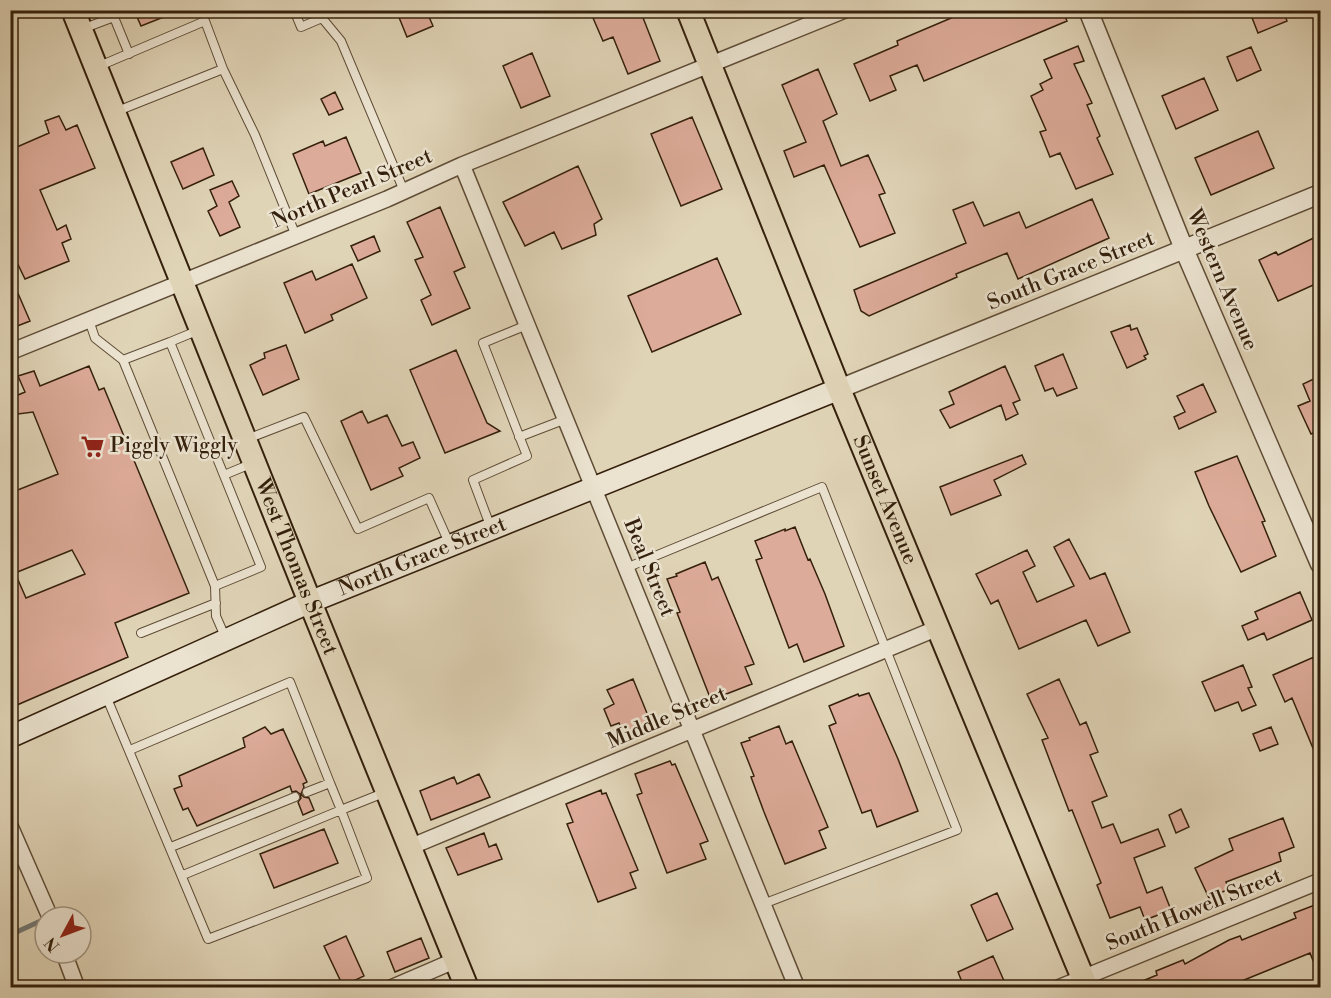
<svg xmlns="http://www.w3.org/2000/svg" width="1331" height="998" viewBox="0 0 1331 998" font-family="'Libre Bodoni',serif">
<style>
.lines{fill:none;stroke-linecap:round;stroke-linejoin:round}
.stream{stroke:#717975;stroke-width:5}
.building{fill:#ddab99;stroke:#34200c;stroke-width:1.5;fill-rule:evenodd}
.service-casing{stroke:#5f4d37;stroke-width:10}
.minor-casing{stroke:#5f4d37;stroke-width:18}
.tertiary-casing{stroke:#5f4d37;stroke-width:21}
.secondary-casing{stroke:#34200c;stroke-width:24}
.primary-casing{stroke:#34200c;stroke-width:26}
.service{stroke:#ebe3d0;stroke-width:8}
.minor{stroke:#ebe3d0;stroke-width:15}
.tertiary{stroke:#ebe3d0;stroke-width:18}
.secondary{stroke:#ebe3d0;stroke-width:21}
.primary{stroke:#e0d4b7;stroke-width:22}
.labels{text-anchor:middle;dominant-baseline:central;stroke-width:5;stroke-linejoin:round;paint-order:stroke}
.street-label{font-size:21px;fill:#34200c;stroke:#ebe3d0}
.poi-label{font-size:21px;fill:#34200c;stroke:#ebe3d0;text-anchor:start}
</style>
<rect width="100%" height="100%" fill="#e0d4b7"/>
<filter id="stains"><feTurbulence type="fractalNoise" baseFrequency=".00333" numOctaves="4"/><feColorMatrix values="0 0 0 0 .2 0 0 0 0 .09 0 0 0 0 .02 0 0 0 .5 -.17"/></filter>
<radialGradient id="worn" r=".72"><stop offset=".6" stop-color="#630" stop-opacity="0"/><stop offset="1" stop-color="#630" stop-opacity=".3"/></radialGradient>
<g class="lines">
<path class="stream" d="M10,935L45,919"/>
</g>
<path class="building" d="M134,10H178L179,11L141,26Z
M396,10H426L433,26L407,37Z
M612,10H640L660,61L628,74L613,37L603,41L593,18Z
M970,10H1062L1067,21L924,81L917,65L890,76L896,90L870,101L854,64L898,45L897,41Z
M1249,10H1283L1287,21L1258,33Z
M1078,46L1084,61L1074,64L1092,103L1087,105L1100,136L1097,138L1113,174L1076,189L1060,153L1050,157L1040,132L1046,130L1031,96L1043,90L1040,84L1052,78L1044,60Z
M1251,47L1261,70L1237,81L1227,57Z
M532,53L550,96L521,108L503,66Z
M818,69L837,114L823,121L841,166L868,155L885,193L879,195L895,233L860,247L824,165L794,177L784,151L806,142L782,85Z
M1204,78L1218,110L1176,129L1162,96Z
M335,92L343,109L329,115L321,99Z
M59,116L66,130L77,125L95,168L40,190L57,230L66,225L71,239L62,243L69,261L25,279L10,248V150L49,133L45,121Z
M692,117L722,189L681,206L651,134Z
M1258,131L1274,168L1211,195L1195,158Z
M346,137L361,173L309,194L293,154L323,141L325,146Z
M203,148L214,175L183,189L171,162Z
M578,166L602,219L594,224L596,235L562,249L554,232L525,246L503,202Z
M232,181L239,196L229,202L240,227L220,236L208,211L217,206L210,190Z
M1092,199L1109,238L1018,279L1007,253L956,274L957,277L869,316L861,311L854,290L966,243L953,210L973,202L984,226L1019,212L1026,228Z
M440,207L465,267L454,272L470,308L432,325L421,300L431,295L415,260L423,257L407,222Z
M1320,235V282L1278,301L1259,260L1276,252L1278,255Z
M374,236L380,251L358,261L351,246Z
M717,258L741,314L652,352L628,296Z
M352,264L367,298L331,315L333,320L305,333L284,283L312,271L316,280Z
M10,275L30,321L10,329Z
M1130,325L1131,330L1137,328L1148,354L1144,356L1146,359L1127,368L1111,332Z
M286,345L299,379L263,395L250,365L265,358L264,353Z
M456,350L487,423L500,431L445,453L410,370Z
M1063,354L1077,388L1057,396L1053,388L1045,391L1035,366Z
M89,366L99,390L104,388L189,593L115,623L128,657L10,708V493L58,474L33,412L18,414L11,398L25,392L18,376L34,371L40,386ZM72,550L85,574L26,598L15,573Z
M1005,366L1020,400L1013,403L1018,414L1006,420L1001,405L950,428L940,410L954,404L949,392Z
M1320,376V430L1311,434L1298,406L1310,401L1303,384Z
M1203,384L1216,412L1179,429L1174,417L1185,412L1177,396Z
M362,411L368,423L387,415L402,446L413,442L420,458L399,468L403,476L371,490L341,421Z
M1022,455L1026,464L994,480L1001,495L951,515L940,487Z
M1237,456L1265,521L1262,522L1276,556L1241,572L1209,506L1195,472Z
M795,527L808,560L810,559L825,594L844,646L804,662L797,644L789,648L756,560L762,558L755,541L785,529V531Z
M1069,539L1090,579L1105,573L1130,632L1098,646L1086,620L1019,649L998,600L991,604L976,574L1027,550L1035,566L1023,572L1037,602L1074,586L1054,547Z
M705,562L712,580L718,577L754,664L745,667L752,684L711,700L677,613L680,612L667,579L677,576L676,574Z
M1300,592L1312,620L1267,640L1264,633L1248,640L1242,626L1258,619L1255,612Z
M1314,657L1320,672V765L1292,698L1285,702L1273,675Z
M1243,665L1252,687L1248,688L1256,705L1242,711L1238,702L1215,711L1202,682Z
M633,679L651,723L624,734L619,723L611,726L604,709L614,704L607,690Z
M1059,679L1080,725L1086,722L1098,752L1090,755L1107,796L1092,802L1102,828L1113,824L1121,843L1158,829L1165,846L1134,858L1147,893L1162,887L1171,910L1145,920L1140,907L1110,918L1097,885L1101,883L1072,810L1069,811L1042,740L1048,738L1027,694Z
M869,693L898,759L918,811L877,827L871,810L862,813L829,726L836,723L829,706L858,694L859,696Z
M779,726L786,744L792,741L828,827L819,831L826,848L785,864L764,812L751,777L754,776L741,743L750,740L749,738Z
M265,727L271,734L283,729L307,782L303,784L304,787L301,794L304,797L309,798L314,810L303,815L298,802L301,798L300,794L296,791L292,792L290,786L197,826L188,808L183,810L174,789L182,786L179,776L245,747L243,738Z
M1271,727L1278,744L1260,751L1253,734Z
M670,761L672,765L675,764L708,841L700,844L706,859L667,873L637,795L642,793L635,774Z
M479,774L490,797L431,820L420,791L454,777L457,784Z
M601,790L602,794L606,793L638,870L630,873L636,888L598,902L567,824L573,822L566,804Z
M1181,809L1189,827L1176,833L1169,815Z
M1283,818L1294,847L1279,853L1281,861L1226,882L1229,889L1209,898L1195,868L1233,850L1229,839Z
M324,829L338,863L274,888L260,854Z
M484,833L489,847L496,844L502,859L458,875L446,848Z
M997,893L1013,929L987,941L971,905Z
M1320,903V978L1310,953L1227,987H1128L1157,975L1156,971L1183,960L1185,964L1229,940L1240,936L1242,940L1296,918L1294,913Z
M346,936L364,976L343,986L324,946Z
M421,938L429,958L395,972L387,952Z
M993,956L1005,983L994,987H964L958,972Z"/>
<g class="lines">
<defs>
<path id="service" d="M111,10L129,54
M294,10L301,27L322,18
M319,10L322,18L341,41L404,191
M806,10L811,24
M82,29L114,17
M97,67L205,21L223,69
M115,112L223,69L255,135L296,236
M89,320L95,338L123,360L215,586L216,616L226,639
M170,342L199,330
M123,360L170,342L261,567L215,586
M519,437L566,419
M247,439L304,417L358,529L429,498L450,545
M224,475L253,463
M491,528L473,480L527,456L483,343L527,325
M626,568L822,487L957,830L763,904
M141,633L216,603
M106,696L208,939L367,878L341,810L386,792
M130,750L290,682L330,783L307,792
M171,847L295,797
M183,875L341,810L330,783"/>
<path id="minor" d="M462,165L797,988
M10,352L387,199L462,165L845,10
M10,826L50,917
M410,847L940,627
M64,953L77,988
M391,988L456,960
M1058,988L1320,881"/>
<path id="tertiary" d="M1088,10L1184,249L1320,564
M839,389L1320,194"/>
<g id="secondary">
<path id="s1" d="M10,737L310,602L839,389"/>
</g>
<g id="primary">
<path id="s2" d="M73,10L310,602L467,988"/>
<path id="s3" d="M688,10L839,389L1087,988"/>
</g>
</defs>
<use href="#service" class="service-casing"/>
<use href="#minor" class="minor-casing"/>
<use href="#tertiary" class="tertiary-casing"/>
<use href="#secondary" class="secondary-casing"/>
<use href="#primary" class="primary-casing"/>
<use href="#service" class="service"/>
<use href="#minor" class="minor"/>
<use href="#tertiary" class="tertiary"/>
<use href="#secondary" class="secondary"/>
<use href="#primary" class="primary"/>
</g>
<defs>
<symbol id="supermarket-bare" viewBox="-9 -9 18 18"><path d="M-6-5.5h2.5l.6 2H6L4.5 2H-2.5L-4.4-4H-6ZM-1.5 3.2a1.3 1.3 0 1 0 .1 0ZM3 3.2a1.3 1.3 0 1 0 .1 0Z" fill="#8f2418" stroke="#ebe3d0" stroke-width="2.5" paint-order="stroke"/></symbol>
</defs>
<g fill-rule="evenodd">
<use href="#supermarket-bare" x="76" y="430" width="33" height="33"/>
</g>
<g class="labels">
<g class="street-label">
<text transform="translate(352 189) rotate(-23)">North Pearl Street</text>
<text transform="translate(1071 271) rotate(-22)">South Grace Street</text>
<text transform="translate(1222 280) rotate(67)">Western Avenue</text>
<text stroke="none"><textPath href="#s3" startOffset="528">Sunset Avenue</textPath></text>
<text stroke="none"><textPath href="#s1" startOffset="450">North Grace Street</textPath></text>
<text stroke="none"><textPath href="#s2" startOffset="600">West Thomas Street</textPath></text>
<text transform="translate(649 568) rotate(68)">Beal Street</text>
<text transform="translate(667 718) rotate(-23)">Middle Street</text>
<text transform="translate(1194 910) rotate(-22)">South Howell Street</text>
</g>
<g class="poi-label">
<text x="110" y="446">Piggly Wiggly</text>
</g>
</g>
<rect width="1331" height="998" fill="none" stroke="#e0d4b7" stroke-width="36"/>
<rect x="12" y="12" width="1307" height="974" fill="none" stroke="#34200c" stroke-width="3"/>
<rect x="18" y="18" width="1295" height="962" fill="none" stroke="#34200c" stroke-width="1.5"/>
<g transform="translate(63 935) rotate(229)"><circle r="28" fill="#ebe3d0" stroke="#a29582" stroke-width="1.5"/>
<path d="M0-4.5L10 22L0 15L-10 22Z" fill="#8f2418"/>
<text y="-9" font-size="16" font-weight="bold" text-anchor="middle" fill="#34200c">N</text>
</g>
<rect width="100%" height="100%" filter="url(#stains)"/>
<rect width="100%" height="100%" fill="url(#worn)"/>
</svg>
